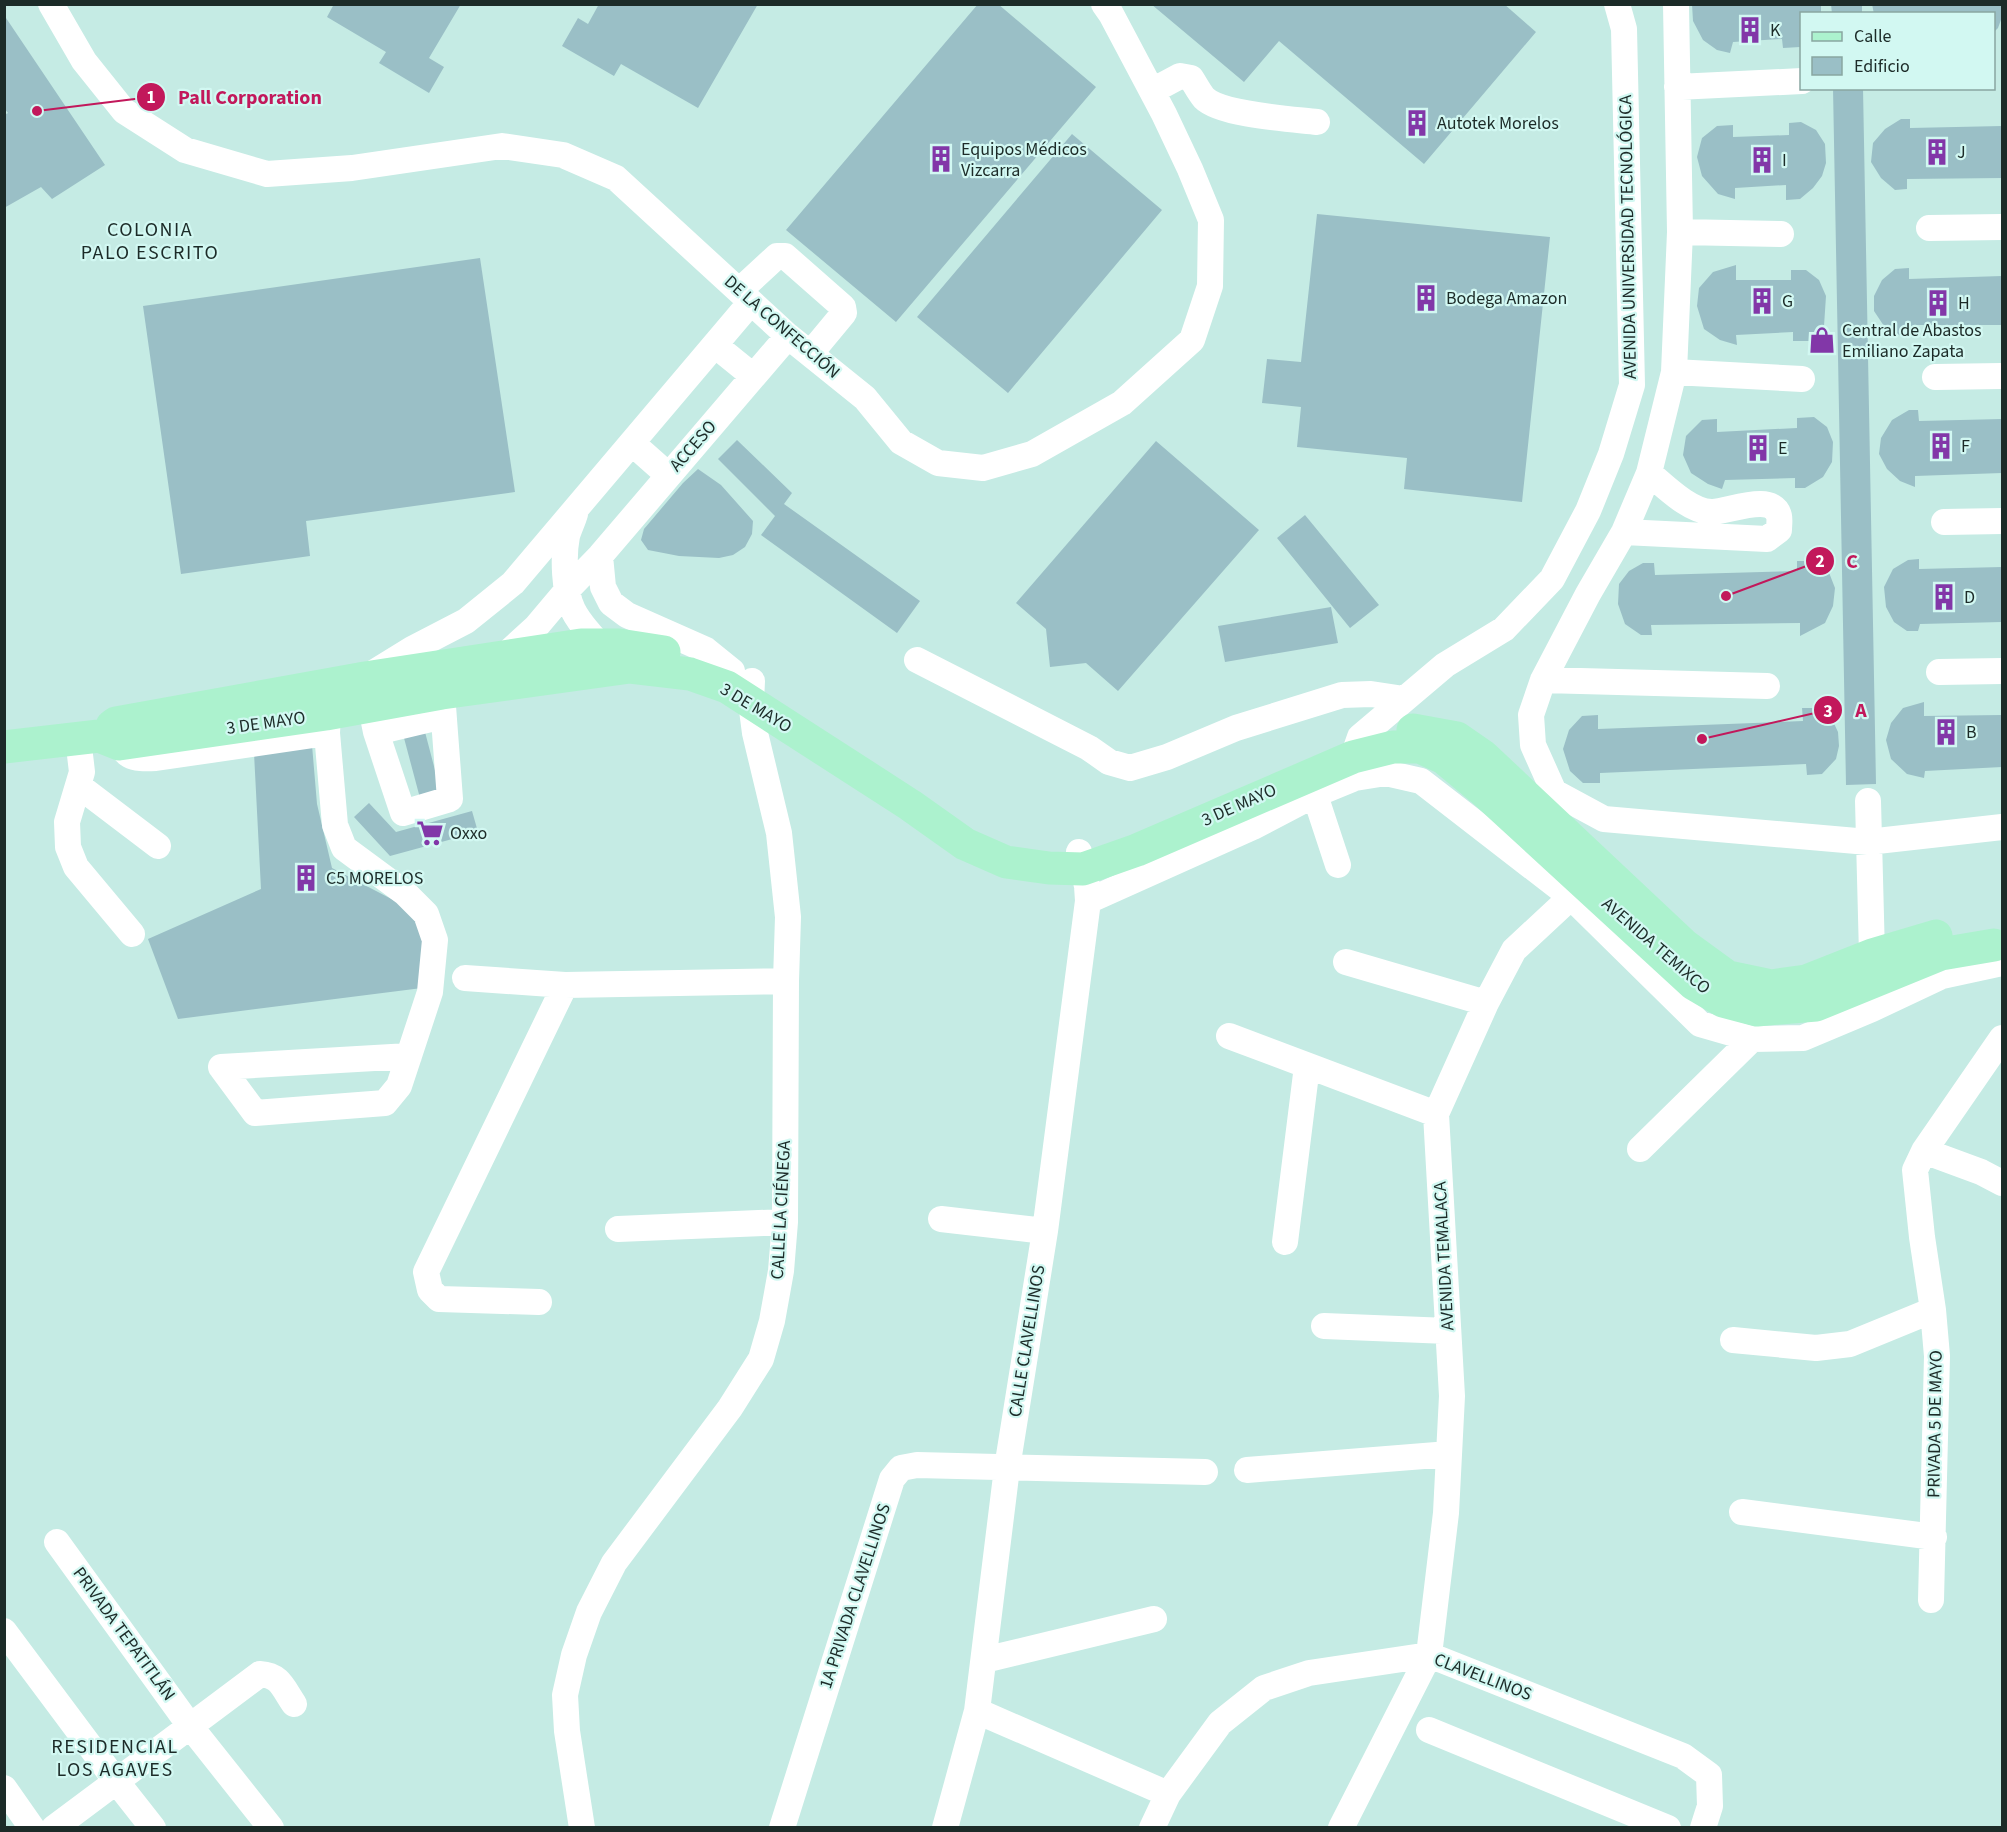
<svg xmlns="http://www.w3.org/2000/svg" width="2007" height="1832" viewBox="0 0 2007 1832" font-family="'Source Sans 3',sans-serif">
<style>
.building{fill:#9abfc6}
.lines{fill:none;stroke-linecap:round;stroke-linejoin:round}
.minor{stroke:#fff;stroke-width:26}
.major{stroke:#acf2ce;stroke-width:33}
.labels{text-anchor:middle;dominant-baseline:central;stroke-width:4.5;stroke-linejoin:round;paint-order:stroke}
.poi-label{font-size:18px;fill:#1c2b28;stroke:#d2f8f2;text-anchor:start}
.street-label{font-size:18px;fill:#1c2b28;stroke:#d2f8f2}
.neighbourhood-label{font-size:20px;letter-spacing:1.5px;fill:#1c2b28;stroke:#d2f8f2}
.leader{fill:none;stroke:#c2185b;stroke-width:2}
.callout-dot{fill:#c2185b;stroke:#d2f8f2;stroke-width:2}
.mark-label{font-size:18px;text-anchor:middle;font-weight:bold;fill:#fff}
.callout-label{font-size:20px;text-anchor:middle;font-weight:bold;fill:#c2185b;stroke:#d2f8f2;stroke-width:4.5;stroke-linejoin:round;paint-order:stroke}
</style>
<rect width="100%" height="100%" fill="#c5ebe4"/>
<path class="building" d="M334,4H461L429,58L444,67L429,93L379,63L386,52L327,17Z
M599,4H758L698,108L621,64L614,76L562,46L578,18L588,24Z
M978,4H998L1096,87L896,322L786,230Z
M1151,4H1504L1536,32L1424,164L1279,41L1244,82Z
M1692,4H1821V14H1802L1800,47L1783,48L1782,39L1733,42L1730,53L1717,50L1703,40L1693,21Z
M1831,4H1862V14H1832Z
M1872,4H2002V17L1998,28L1994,32V14H1874Z
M4,15L105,165L52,199L41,187L4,208V115L8,113L4,108Z
M1833,88H1863L1876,784L1846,785Z
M1901,119H1910V128L2002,126V178L1907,179V189L1895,190L1881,178L1871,162L1873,143L1885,129Z
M1801,122L1816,130L1825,144L1826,163L1822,176L1813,188L1800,199L1786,200V185L1735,188V199L1718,194L1702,176L1697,157L1702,138L1717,126L1733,125V137L1789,135V123Z
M1072,134L1162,210L1008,393L917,317Z
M1317,214L1550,237L1522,502L1404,489L1407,458L1297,447L1301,407L1262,403L1267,359L1301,362Z
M480,258L515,492L306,521L310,556L181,574L143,306Z
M1736,265V280H1791V270H1806L1819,280L1826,296L1824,326L1810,341H1793V332L1736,335L1737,345L1720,340L1704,329L1697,306L1699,288L1713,272Z
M1909,268V279L2002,276V325H1915V336H1901L1884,326L1874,311V296L1882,280L1895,269Z
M1909,410H1918L1919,421L2002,419V473L1915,476V487L1900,481L1887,469L1879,454L1881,438L1892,420Z
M1814,417L1827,427L1833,442L1832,462L1823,477L1805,488H1795V478L1725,480L1722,489L1708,484L1691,473L1683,455L1686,436L1702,420L1717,419V432L1797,428V418Z
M737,440L792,493L784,504L920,601L897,633L761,535L775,516L718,459Z
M1156,441L1259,530L1118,691L1086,663L1050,667L1046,629L1016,603Z
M698,469L721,485L753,521L752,534L745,547L733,555L719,558L679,556L648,550L641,540L644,529L683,483Z
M1305,515L1379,605L1350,628L1277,538Z
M1919,559V569L2002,567V622L1920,624L1918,631H1907L1894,622L1886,607L1884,587L1893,569L1908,560Z
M1797,561H1811L1828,570L1835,588L1833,606L1825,623L1800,636V623L1651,625L1652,635H1641L1625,624L1618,604L1619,584L1629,571L1643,563H1654L1655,575L1797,571Z
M1331,607L1338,643L1225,662L1218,626Z
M1924,702V716L2002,715V767L1925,771L1924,778L1907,774L1891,759L1886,740L1891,723L1903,708Z
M1802,708H1817L1831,717L1838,732L1839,746L1836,759L1822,774L1807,775L1806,764L1600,773V783H1583L1570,771L1563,749L1569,730L1582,716L1598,715V729L1803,721Z
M425,732L441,793L420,798L404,738Z
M312,745L317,804L332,868L401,904L428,937L422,988L178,1019L148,939L261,889L254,753Z
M369,803L396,832L472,811L478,832L390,856L354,817Z"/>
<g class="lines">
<path class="minor" d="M51,4L84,61L124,111L185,150L267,174L352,168L502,146L563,155L616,178L788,336L865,398L901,442L938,463L983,468L1032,454L1122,403L1192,340L1210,286L1211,220L1190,169L1164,114L1111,14L1104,4
M1676,4L1680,232L1674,372L1649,473L1624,532L1588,594L1543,680L1531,715L1533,745L1554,792L1604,819L1868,842L2002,827
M1677,87L1802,81
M1152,91L1180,76L1191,78C1195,84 1199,92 1204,98C1221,115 1291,119 1317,122
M1929,228L2002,227
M1680,232L1781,234
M739,291L777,256H785L843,307L844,313L810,354
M716,346L753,376
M1674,372L1802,379
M1935,377L2002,376
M633,444L668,475
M575,514C573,521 569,529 567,536C563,556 564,593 573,610C581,626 597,642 609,654
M1944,522L2002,521
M1624,532L1767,539L1779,530C1779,525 1780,520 1779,516C1773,491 1726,513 1711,512C1689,511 1665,486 1649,473
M600,556L603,587L611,603L627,615L706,650L732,671
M500,660L536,627L568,589L600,556L788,336
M917,660L1089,748L1109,762L1130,768L1167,757L1236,728L1342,695L1371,694L1404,699
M1939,672L2002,671
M443,675L442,693L450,799L403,813L376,732L365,678L412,649L466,621L513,583L751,302
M1543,680L1767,686
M117,732C122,758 132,759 156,758L327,733
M376,732L443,716
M78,738L82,772L67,822L68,847L76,867L132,934
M1354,773L1353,757L1360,737L1445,665L1504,629L1552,579L1588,511L1611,454L1632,385L1624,29L1617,4
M1310,780L1338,865
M79,786L158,846
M1868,801L1872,955L1875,971
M1088,901L1253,827L1316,794L1355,778L1386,773L1421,781L1571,897L1700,1024L1752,1039L1803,1038L1872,1009L1942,976L2002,963
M1346,962L1486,1003
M465,978L565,985L786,981
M1229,1036L1436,1114
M221,1067L255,1113L385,1103L399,1086L430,992L435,940L426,914L405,893L344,848L335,825L327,733L329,696
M221,1067L409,1056
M1640,1149L1752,1039
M1924,1151L1981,1172L2002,1183
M941,1219L1045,1231
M618,1229L785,1222
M1285,1242L1307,1066
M539,1302L439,1299L430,1290L426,1272L565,985
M1324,1326L1448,1331
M1733,1340L1816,1348L1850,1344L1933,1310
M1247,1470L1449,1454
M1742,1512L1934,1537
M57,1542L190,1726L271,1828
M1931,1600L1937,1356L1933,1310L1922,1237L1915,1170L1924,1151L2002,1038
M4,1631L116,1781L153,1828
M984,1660L1154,1619
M977,1711L1168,1794
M1429,1730L1668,1828
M4,1788L32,1828
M54,1828L260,1674C280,1675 283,1688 294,1704
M582,1828L567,1731L565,1695L574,1655L589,1612L614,1563L730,1408L761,1359L772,1321L781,1271L785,1222L786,981L788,917L779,833L755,733L751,702L752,681
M782,1828L892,1479L901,1468L917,1465L1205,1472
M945,1828L977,1711L1007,1468L1045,1231L1088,901L1087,886L1079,852
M1152,1828L1168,1794L1220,1723L1264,1688L1309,1673L1429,1655L1683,1756L1709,1775L1710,1806L1703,1828
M1341,1828L1429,1655L1446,1513L1452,1396L1436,1114L1486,1003L1514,950L1571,897"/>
<path class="major" d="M112,726L116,723L365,678L581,645H619L664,652
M1413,730L1457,738L1483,756L1684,945L1728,977L1771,986L1806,981L1872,955L1936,936
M4,747L99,736L119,744L326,714L442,693L630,667L690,674L727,687L910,805L965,844L1006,862L1049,868L1083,869L1137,850L1353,757L1393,747H1420L1444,758L1485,792L1694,984L1723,1001L1757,1010L1816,1005L1941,954L1994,945"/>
</g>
<defs>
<symbol id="building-bare" viewBox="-9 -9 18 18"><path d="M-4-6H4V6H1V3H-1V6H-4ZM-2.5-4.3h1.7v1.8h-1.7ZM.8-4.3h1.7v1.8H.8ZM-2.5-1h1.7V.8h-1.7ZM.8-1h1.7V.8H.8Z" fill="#8237a8" stroke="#d2f8f2" stroke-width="2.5" paint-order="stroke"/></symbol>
<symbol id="shop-bare" viewBox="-9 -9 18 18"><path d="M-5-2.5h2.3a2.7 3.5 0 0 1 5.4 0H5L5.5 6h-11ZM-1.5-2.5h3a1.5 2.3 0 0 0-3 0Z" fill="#8237a8" stroke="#d2f8f2" stroke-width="2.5" paint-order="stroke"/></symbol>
<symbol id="supermarket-bare" viewBox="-9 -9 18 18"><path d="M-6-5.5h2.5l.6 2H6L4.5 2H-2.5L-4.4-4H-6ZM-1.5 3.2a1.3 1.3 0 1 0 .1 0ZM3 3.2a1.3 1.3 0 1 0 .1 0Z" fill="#8237a8" stroke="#d2f8f2" stroke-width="2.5" paint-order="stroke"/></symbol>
</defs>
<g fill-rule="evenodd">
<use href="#building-bare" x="1731" y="11" width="38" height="38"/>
<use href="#building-bare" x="1398" y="104" width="38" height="38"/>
<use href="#building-bare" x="1918" y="133" width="38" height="38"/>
<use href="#building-bare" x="922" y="140" width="38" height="38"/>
<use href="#building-bare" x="1743" y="141" width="38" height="38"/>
<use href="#building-bare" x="1407" y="279" width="38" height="38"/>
<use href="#building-bare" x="1743" y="282" width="38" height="38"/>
<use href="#building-bare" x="1919" y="284" width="38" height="38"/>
<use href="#shop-bare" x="1803" y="321" width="38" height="38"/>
<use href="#building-bare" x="1922" y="427" width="38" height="38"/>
<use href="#building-bare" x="1739" y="429" width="38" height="38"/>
<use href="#building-bare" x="1925" y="578" width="38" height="38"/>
<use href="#building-bare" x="1927" y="713" width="38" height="38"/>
<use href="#supermarket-bare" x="411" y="814" width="38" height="38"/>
<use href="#building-bare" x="287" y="859" width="38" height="38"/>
</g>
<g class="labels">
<g class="poi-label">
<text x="1770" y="30">K</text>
<text x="1437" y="123">Autotek Morelos</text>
<text x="961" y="149">Equipos Médicos<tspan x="961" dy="21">Vizcarra</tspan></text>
<text x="1957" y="152">J</text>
<text x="1782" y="160">I</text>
<text x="1446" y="298">Bodega Amazon</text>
<text x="1782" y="301">G</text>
<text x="1958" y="303">H</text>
<text x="1842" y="330">Central de Abastos<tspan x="1842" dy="21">Emiliano Zapata</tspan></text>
<text x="1961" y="446">F</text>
<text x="1778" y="448">E</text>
<text x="1964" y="597">D</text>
<text x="1966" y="732">B</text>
<text x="450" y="833">Oxxo</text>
<text x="326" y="878">C5 MORELOS</text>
</g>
<g class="street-label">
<text transform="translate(1628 237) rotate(-91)">AVENIDA UNIVERSIDAD TECNOLÓGICA</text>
<text transform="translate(782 327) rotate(41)">DE LA CONFECCIÓN</text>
<text transform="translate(693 446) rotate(-49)">ACCESO</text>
<text transform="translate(756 708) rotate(31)">3 DE MAYO</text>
<text transform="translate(266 723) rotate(-8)">3 DE MAYO</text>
<text transform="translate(1239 805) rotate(-24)">3 DE MAYO</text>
<text transform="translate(1656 946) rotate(41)">AVENIDA TEMIXCO</text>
<text transform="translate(781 1210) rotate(-87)">CALLE LA CIÉNEGA</text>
<text transform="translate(1444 1256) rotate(-93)">AVENIDA TEMALACA</text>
<text transform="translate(1027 1341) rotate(-81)">CALLE CLAVELLINOS</text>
<text transform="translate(1935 1424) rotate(-89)">PRIVADA 5 DE MAYO</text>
<text transform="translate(855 1596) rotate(-72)">1A PRIVADA CLAVELLINOS</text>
<text transform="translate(124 1634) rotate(54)">PRIVADA TEPATITLÁN</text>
<text transform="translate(1483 1677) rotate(21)">CLAVELLINOS</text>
</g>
<g class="neighbourhood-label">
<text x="150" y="230">COLONIA<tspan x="150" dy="23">PALO ESCRITO</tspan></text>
<text x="115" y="1747">RESIDENCIAL<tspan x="115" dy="23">LOS AGAVES</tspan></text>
</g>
</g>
<path class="leader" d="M37 111L151 97M1726 596L1820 561M1702 739L1828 710"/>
<g class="callout-dot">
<circle cx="37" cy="111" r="6"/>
<circle cx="1726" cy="596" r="6"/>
<circle cx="1702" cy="739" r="6"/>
<circle cx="151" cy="97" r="15"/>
<circle cx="1820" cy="561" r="15"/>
<circle cx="1828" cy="710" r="15"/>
</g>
<g class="mark-label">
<text x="151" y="103">1</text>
<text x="1820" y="567">2</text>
<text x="1828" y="717">3</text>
</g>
<g class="callout-label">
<text x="250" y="104">Pall Corporation</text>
<text x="1852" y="568">C</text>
<text x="1861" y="717">A</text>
</g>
<rect width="2007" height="1832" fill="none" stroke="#1c2b28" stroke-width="12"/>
<rect x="1800" y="12" width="195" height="78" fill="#d2f8f2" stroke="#89a6a1" stroke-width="1.5"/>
<rect x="1812" y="32" width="30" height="9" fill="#acf2ce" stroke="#89a6a1" stroke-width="1.5"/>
<text x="1854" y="42" font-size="18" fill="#1c2b28">Calle</text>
<rect x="1812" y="57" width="30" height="18" fill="#9abfc6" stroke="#89a6a1" stroke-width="1.5"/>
<text x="1854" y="72" font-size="18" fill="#1c2b28">Edificio</text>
</svg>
